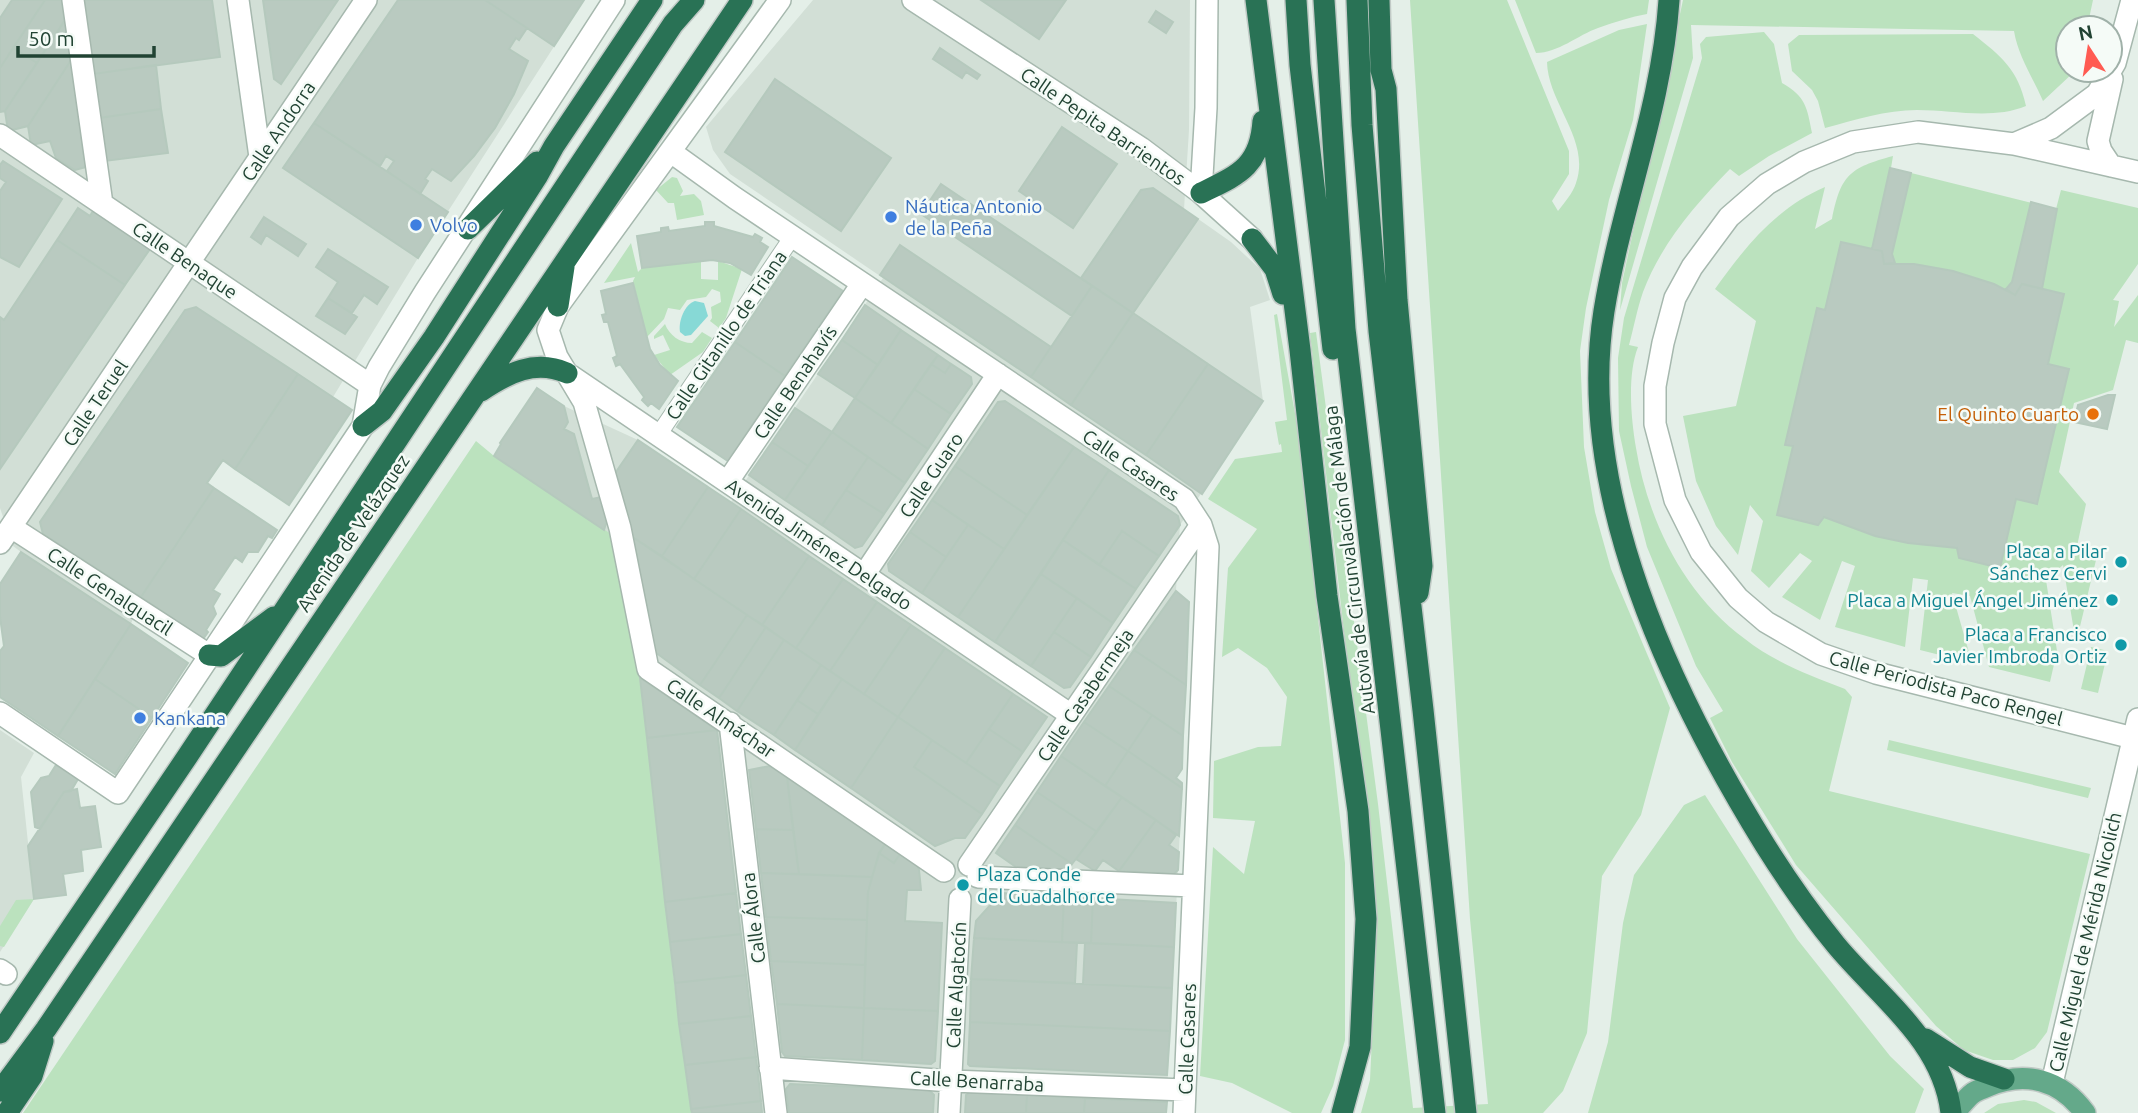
<svg xmlns="http://www.w3.org/2000/svg" width="2138" height="1113" viewBox="0 0 2138 1113" font-family="Ubuntu,sans-serif">
<style>
.built{fill:#d2dfd6}
.green{fill:#bbe2be}
.water{fill:#87d9d6}
.building{fill:#b9cac0;stroke:#b5c9bd;stroke-width:2}
.lines{fill:none;stroke-linecap:round;stroke-linejoin:round}
.pedestrian-casing{stroke:#a6b8ae;stroke-width:18}
.minor-casing{stroke:#a6b8ae;stroke-width:24}
.tertiary-casing{stroke:#a6b8ae;stroke-width:24}
.primary-casing{stroke:#c1cac6;stroke-width:24}
.motorway-casing{stroke:#c1cac6;stroke-width:24}
.pedestrian{stroke:#fff;stroke-width:16}
.minor{stroke:#fff;stroke-width:21}
.tertiary{stroke:#fff;stroke-width:21}
.primary{stroke:#64a98a;stroke-width:21}
.motorway{stroke:#297255;stroke-width:21}
.shop-dot{fill:#3f7fe0;stroke:#f5fbf7;stroke-width:2.5}
.food-dot{fill:#e8710a;stroke:#f5fbf7;stroke-width:2.5}
.culture-dot{fill:#0f9aa8;stroke:#f5fbf7;stroke-width:2.5}
.labels{text-anchor:middle;dominant-baseline:central;stroke-width:5;stroke-linejoin:round;paint-order:stroke}
.street-label{font-size:19px;fill:#214333;stroke:#f5fbf7}
.shop-label{font-size:19px;fill:#366cbe;stroke:#f5fbf7;text-anchor:start}
.food-label{font-size:19px;fill:#c56008;stroke:#f5fbf7;text-anchor:end}
.culture-label{font-size:19px;fill:#0d838f;stroke:#f5fbf7;text-anchor:end}
</style>
<rect width="100%" height="100%" fill="#e4efe8"/>
<path class="built" d="M0,0H584L418,258L333,397L352,410L289,505L222,461L208,483L214,488L141,597L131,624L58,736L0,651L4,646L0,617L21,552L13,546L0,508Z
M813,0H1190L1189,130L1184,209L1231,242L1260,269L1270,300L1250,307L1263,401L1180,525L1176,590L1189,602L1182,769L1176,778L1182,783V788L1166,1113H692L679,1024L640,678L494,456L501,444L500,443L537,388L564,406L638,440L731,502L883,278L730,174L713,150L706,127Z
M0,730L34,753L21,777L34,899L0,952Z"/>
<path class="green" d="M1410,0H1507L1569,151V174L1552,201L1558,211C1564,203 1573,193 1576,183C1591,140 1548,104 1547,62L1619,30L1647,24L1633,120L1609,200L1586,308L1580,351L1584,447L1595,512L1611,569L1670,708L1641,815L1602,876L1587,1033L1563,1091L1543,1113H1361L1370,1080L1374,996V913L1364,807L1310,333L1316,332L1378,804L1413,1108L1488,1104L1470,919Z
M1515,0H1649L1647,14C1631,17 1614,22 1598,28C1578,35 1558,53 1536,53Z
M1683,0H2093L2087,28H2068V70H2075L2074,72L2043,101C2033,78 2018,56 2014,31L1691,25L1693,58L1620,310L1622,283Z
M1764,32L1774,44L1782,83C1806,97 1807,107 1812,133L1769,156L1739,176L1730,169C1695,205 1661,244 1643,292C1637,309 1634,327 1629,345L1638,347C1627,375 1631,419 1636,448C1648,521 1684,594 1745,639C1774,662 1811,676 1845,689L1852,697L1829,791L2090,854L2047,1032L2035,1048L2013,1060H1993L1964,1050L1936,1026L1796,865L1732,762L1710,718L1723,711L1696,666L1647,547L1631,486L1619,431L1618,358L1624,318L1702,58L1700,44L1706,37Z
M1973,34C2001,56 2018,69 2026,106C1992,120 1953,110 1917,110C1886,110 1855,120 1825,128L1818,101L1812,90L1792,71L1788,44L1799,35Z
M1893,156L1891,168L2056,209L2061,190L2138,208V264L2113,300L2119,301L2114,327L2138,295V343L2126,340L2113,390L2074,403L2059,472L2086,504L2076,551L2097,556L2076,643L2063,565L2046,580L2057,651L2050,682L1989,667L1970,596L1952,593L1972,663L1920,650L1928,580L1913,578L1905,647L1835,627L1855,566L1842,561L1820,620L1782,597L1812,561L1800,553L1769,588L1751,571L1763,521L1750,505L1738,555L1716,526L1696,481L1683,416L1736,406L1756,321L1715,289C1745,247 1776,208 1825,187L1815,229L1832,219C1841,175 1849,168 1893,156Z
M672,177L677,178L683,191L680,196L694,194L701,201L704,215L677,220L674,203H668L656,190Z
M631,243L638,272L642,268L701,260V279L718,280V261L742,269L726,318L719,328L710,321L712,318L711,307L721,302L720,292L712,289L706,297L687,300L680,310L668,308L664,319L647,337L633,281L635,277L604,283Z
M1277,314L1296,419L1345,863V1040L1333,1086L1321,1113H1292L1232,1083L1200,1076L1213,847L1244,874L1255,821L1213,818L1214,761L1258,747L1281,746L1287,697L1267,668L1238,648L1222,657L1228,568L1257,529L1208,499L1235,459L1282,452L1281,444L1279,445L1275,422L1287,420L1274,315Z
M665,324C669,335 680,343 692,343L702,332L712,338L703,352L670,375L654,355L670,350L663,335L654,339V336Z
M476,441L494,456L614,536L640,678L679,1024L692,1113H23Z
M2091,647L2108,651L2098,693L2081,689Z
M1889,740L2091,788L2088,798L1887,750Z
M1705,795L1797,939L1890,1056L1924,1089L1915,1113H1588L1608,1042L1623,923L1634,875L1684,805Z
M34,899L4,947L0,946V926L16,900Z
M2024,1100L2036,1102L2056,1113H1984L1998,1104Z"/>
<path class="water" d="M695,301L704,303L708,316L691,335L685,336L680,332C678,321 685,304 695,301Z"/>
<path class="building" d="M12,0H45L0,68V18Z
M45,0H65L69,14L37,63L13,48Z
M83,0H212L220,57L93,74Z
M263,0H338L281,84L274,79Z
M398,0H485L527,28L519,40L516,38L509,49L528,61L514,94L495,128L474,156L451,181L432,169L425,179L428,181L420,194L387,171L394,161L386,156L380,166L314,123Z
M485,0H584L554,46Z
M981,0H1066L1039,39Z
M1156,11L1173,22L1166,33L1149,22Z
M69,14L75,54L28,126L8,131L5,111Z
M13,48L37,63L5,111L0,112V68Z
M940,48L980,75L977,79L966,72L962,78L933,59Z
M75,54L90,166L75,170L56,158L50,141L31,145L28,126Z
M156,65L161,109L99,118L93,74Z
M775,79L891,158L841,231L725,152Z
M161,109L168,153L105,161L99,118Z
M314,123L448,212L418,258L283,168Z
M1062,127L1117,164L1073,228L1019,191Z
M3,161L62,199L19,267L0,257V191L6,182L0,178V165Z
M1890,168L1911,173L1892,254L1895,263L1884,264L1882,251L1872,249Z
M941,184L1092,286L1072,316L921,214Z
M1153,188L1198,219L1133,313L1081,278L1141,190Z
M2031,202L2057,209L2042,289L2022,284L2015,295L2006,289L2012,282Z
M78,208L90,216L93,211L150,249L125,285L57,240Z
M264,217L306,244L298,256L266,235L261,244L251,237Z
M705,222H714V226L753,237L755,234L762,238L760,242L768,247L751,275L730,263L712,260L642,268L637,236L661,232V228L668,227L669,231L705,226Z
M57,240L125,285L0,469V317L4,320Z
M1841,242L1882,251L1884,264H1914L1953,271L1994,284L2015,295L2022,284L2064,294L2048,364L2069,369L2052,440L2037,504L2016,499L2000,568L1959,558L1957,548L1908,543L1875,536L1824,517L1818,525L1777,515L1793,446L1785,445L1817,308L1825,310Z
M900,245L1051,347L1031,377L880,275Z
M328,249L388,287L377,304L364,295L352,313L328,298L338,282L316,267Z
M792,257L843,291L785,376L735,342Z
M633,283L650,349L660,365L678,381L659,409L651,403L648,406L642,400L644,397L620,364L616,366L613,358L617,356L608,322H604L602,315L606,314L601,291Z
M1092,286L1133,313L1071,405L1031,377Z
M328,298L357,317L345,334L316,316Z
M865,305L901,330L878,365L842,340Z
M196,307L298,374L235,469L223,460L207,483L214,488L141,597L43,534L40,522L185,310Z
M1133,313L1208,364L1146,455L1071,405Z
M901,330L938,355L891,423L855,398Z
M842,340L878,365L855,398L818,374Z
M735,342L785,376L728,461L677,427Z
M938,355L951,364L945,373L931,364Z
M931,364L945,373L951,364L971,377L972,384L951,414L914,389Z
M1208,364L1263,401L1202,494L1146,455Z
M298,374L352,410L289,505L235,469Z
M537,388L564,406L568,422L564,429L574,434L592,499L602,497L608,517L604,530L494,456L501,444L500,443Z
M914,389L951,414L928,449L891,423Z
M2108,395H2115L2107,429L2074,422L2078,405Z
M855,398L928,449L905,483L832,432Z
M1005,401L1074,447L1027,515L955,466L998,402Z
M795,408L832,432L808,466L772,442Z
M832,432L868,457L822,525L785,500Z
M638,440L708,487L662,556L631,536L614,475Z
M772,442L808,466L785,500L749,475Z
M1074,447L1109,470L995,642L958,617Z
M868,457L905,483L884,514L846,490Z
M955,466L1027,515L1004,549L932,500Z
M1109,470L1178,516L1180,525L1159,556L1122,531L1099,565L1063,540Z
M708,487L741,509L694,579L662,556Z
M214,488L277,530L272,538L268,536L258,552H248L242,562L235,557L213,590L220,594L213,606L216,614L206,630L208,632L203,639L141,597Z
M846,490L884,514L862,546L855,548L822,525Z
M932,500L968,525L946,557L910,532Z
M741,509L809,556L762,625L694,579Z
M968,525L1004,549L958,617L922,593Z
M1122,531L1159,556L1136,589L1099,565Z
M910,532L946,557L922,593L889,571L888,564Z
M631,536L747,615L700,685L655,652Z
M1063,540L1136,589L1113,623L1041,574Z
M21,552L131,624L58,736L0,697V651L4,646L0,617V584Z
M809,556L843,579L796,648L762,625Z
M1041,574L1077,598L1031,666L995,642Z
M843,579L877,602L830,671L796,648Z
M1176,591L1189,602L1186,685L1134,650Z
M1077,598L1113,623L1091,657L1054,632Z
M877,602L911,625L864,694L830,671Z
M747,615L766,627L719,698L700,685Z
M131,624L188,663L152,718L95,679Z
M911,625L945,648L898,717L864,694Z
M766,627L784,640L737,711L719,698Z
M1054,632L1091,657L1070,687L1064,688L1031,666Z
M784,640L821,665L774,735L737,711Z
M945,648L1013,694L966,763L898,717Z
M1134,650L1186,685L1183,736L1109,686Z
M821,665L842,679L818,714L797,700Z
M640,678L670,698L717,730L647,738Z
M95,679L152,718L115,774L58,736Z
M842,679L898,717L851,788L795,750Z
M1109,686L1152,715L1128,751L1084,722Z
M1013,694L1047,717L1023,752L989,729Z
M797,700L818,714L795,750L774,735Z
M1152,715L1183,736L1182,769L1176,778L1182,783V788L1128,751Z
M898,717L932,740L914,767L982,814L965,838H955L935,846L851,788Z
M1084,722L1128,751L1105,786L1061,756Z
M989,729L1023,752L1000,786L966,763Z
M717,730L736,893L665,902L647,738Z
M932,740L1000,786L982,814L914,767Z
M1128,751L1182,788L1179,836L1105,786Z
M1061,756L1122,797L1097,832L1037,792Z
M56,765L78,779L71,791L64,792L40,829L35,827L31,792L41,778L49,776Z
M770,766L787,777L793,830L756,829L749,770Z
M787,777L885,844L879,854L872,877L799,874Z
M77,789L80,808L95,806L101,847L81,850L83,871L63,874L66,895L34,899L28,846L64,792Z
M1037,792L1097,832L1072,864L1015,825Z
M1122,797L1156,820L1119,871L1103,860L1095,871L1076,859Z
M1156,820L1176,835L1169,845L1179,852L1178,870L1174,874L1119,871Z
M1015,825L1072,864L1068,870L1016,867L996,853Z
M756,829L793,830L799,874L761,873Z
M885,844L900,854L894,863L879,853Z
M879,853L894,863L900,854L917,865L919,870L921,890H907L905,921L942,923L938,1011L864,1008L868,892Z
M761,873L872,877L868,892L867,920L766,917Z
M736,893L741,934L670,942L665,902Z
M1001,893L1064,897L1062,942L974,938L976,921Z
M1064,897L1093,898L1091,943L1062,942Z
M1093,898L1176,903L1174,947L1091,943Z
M766,917L867,920L865,965L771,961Z
M741,934L746,975L675,983L670,942Z
M974,938L1077,943L1075,983L971,979Z
M1085,943L1174,947L1172,988L1083,984Z
M771,961L865,965L864,1008L777,1004Z
M746,975L751,1016L679,1024L675,983Z
M971,979L1172,988L1170,1031L970,1022Z
M777,1004L864,1008L862,1060L785,1056L782,1052Z
M864,1008L938,1011L935,1061L931,1064L862,1060Z
M751,1016L756,1057L685,1065L679,1024Z
M970,1022L1170,1031L1167,1075L970,1066L968,1064Z
M756,1057L761,1101L691,1109L685,1065Z
M790,1084L929,1090L934,1095L933,1113H789L786,1089Z
M970,1092L1027,1095L1026,1113H965L966,1095Z
M1027,1095L1085,1098L1084,1113H1026Z
M1085,1098L1167,1102L1166,1113H1084Z
M761,1101L762,1113H692L691,1109Z"/>
<g class="lines">
<defs>
<path id="pedestrian" d="M659,434L793,236"/>
<path id="minor" d="M73,0L102,204
M238,0L260,157
M780,0L558,306L548,330L557,357L584,402L620,528L648,669L944,871
M913,0L1141,148L1201,193L1252,239
M2132,0L2115,63L2097,94L2051,128L2014,144L1918,132L1853,142L1804,162L1767,184L1729,217L1692,267L1675,298L1663,343L1655,386V424L1675,500L1701,552L1738,598L1766,622L1821,654L1876,673L2133,738
M0,135L370,385
M2014,144L2138,172
M671,152L735,198L1184,499L1201,525L1208,547L1184,1113
M2111,166L2101,151L2098,141L2112,79
M1201,193L1206,108L1207,0
M571,376L1071,715
M728,481L862,284
M11,527L209,655
M0,543L366,0
M864,575L998,374
M0,713L118,793L363,426L370,385L379,367L425,292L614,0
M730,723L776,1113
M969,865L1201,525
M978,877L1193,886
M0,970L6,974
M770,1068L951,1081L1185,1090
M949,1113L960,899"/>
<path id="tertiary" d="M2052,1083L2138,719"/>
<path id="primary" d="M1954,1113C1960,1107 1966,1098 1973,1093C1977,1090 1984,1088 1988,1086C2026,1070 2061,1080 2085,1113"/>
<path id="motorway" d="M1256,0L1300,350L1327,596L1358,811L1366,919L1360,1047L1342,1113
M1296,0L1300,65L1333,349
M1324,0L1345,329L1435,1113
M1357,0L1362,125L1379,331L1423,710L1466,1113
M1379,0L1381,70L1386,89L1397,300L1422,566L1418,593
M1669,0C1662,107 1621,206 1604,311C1575,493 1672,694 1765,845C1787,880 1810,913 1836,945C1879,997 1943,1041 1951,1113
M1201,193C1238,175 1260,167 1263,121
M468,229L537,162
M1252,239L1275,269L1283,294
M558,306L564,267
M481,391C508,373 535,359 567,373
M363,426L382,411L434,337L538,175L554,146L652,0
M209,655L221,656L274,617
M0,1033L187,757L673,24L694,0
M1926,1039L1970,1067L2004,1079
M0,1091L46,1029L742,0
M7,1113L32,1076L43,1041"/>
</defs>
<use href="#pedestrian" class="pedestrian-casing"/>
<use href="#minor" class="minor-casing"/>
<use href="#tertiary" class="tertiary-casing"/>
<use href="#primary" class="primary-casing"/>
<use href="#motorway" class="motorway-casing"/>
<use href="#pedestrian" class="pedestrian"/>
<use href="#minor" class="minor"/>
<use href="#tertiary" class="tertiary"/>
<use href="#primary" class="primary"/>
<use href="#motorway" class="motorway"/>
</g>
<g class="shop-dot">
<circle cx="891" cy="217" r="7"/>
<circle cx="416" cy="225" r="7"/>
<circle cx="140" cy="718" r="7"/>
</g>
<circle class="food-dot" cx="2093" cy="414" r="7"/>
<g class="culture-dot">
<circle cx="2121" cy="562" r="7"/>
<circle cx="2112" cy="600" r="7"/>
<circle cx="2121" cy="645" r="7"/>
<circle cx="963" cy="885" r="7"/>
</g>
<g class="labels">
<g class="street-label">
<text transform="translate(1103 126) rotate(34)">Calle Pepita Barrientos</text>
<text transform="translate(278 131) rotate(-56)">Calle Andorra</text>
<text transform="translate(185 260) rotate(34)">Calle Benaque</text>
<text transform="translate(726 335) rotate(-56)">Calle Gitanillo de Triana</text>
<text transform="translate(795 382) rotate(-56)">Calle Benahavís</text>
<text transform="translate(95 403) rotate(-56)">Calle Teruel</text>
<text transform="translate(1131 465) rotate(34)">Calle Casares</text>
<text transform="translate(931 475) rotate(-56)">Calle Guaro</text>
<text transform="translate(353 533) rotate(-56)">Avenida de Velázquez</text>
<text transform="translate(819 544) rotate(34)">Avenida Jiménez Delgado</text>
<text transform="translate(1349 560) rotate(-97)">Autovía de Circunvalación de Málaga</text>
<text transform="translate(110 591) rotate(33)">Calle Genalguacil</text>
<text transform="translate(1946 688) rotate(15)">Calle Periodista Paco Rengel</text>
<text transform="translate(1085 695) rotate(-56)">Calle Casabermeja</text>
<text transform="translate(721 718) rotate(34)">Calle Almáchar</text>
<text transform="translate(753 918) rotate(-97)">Calle Álora</text>
<text transform="translate(2085 942) rotate(-77)">Calle Miguel de Mérida Nicolich</text>
<text transform="translate(956 985) rotate(-87)">Calle Algatocín</text>
<text transform="translate(1187 1039) rotate(-88)">Calle Casares</text>
<text transform="translate(977 1081) rotate(3)">Calle Benarraba</text>
</g>
<g class="shop-label">
<text x="905" y="206">Náutica Antonio<tspan x="905" dy="22">de la Peña</tspan></text>
<text x="430" y="225">Volvo</text>
<text x="154" y="718">Kankana</text>
</g>
<g class="food-label">
<text x="2079" y="414">El Quinto Cuarto</text>
</g>
<g class="culture-label">
<text x="2107" y="551">Placa a Pilar<tspan x="2107" dy="22">Sánchez Cervi</tspan></text>
<text x="2098" y="600">Placa a Miguel Ángel Jiménez</text>
<text x="2107" y="634">Placa a Francisco<tspan x="2107" dy="22">Javier Imbroda Ortiz</tspan></text>
<text x="977" y="874" text-anchor="start">Plaza Conde<tspan x="977" dy="22">del Guadalhorce</tspan></text>
</g>
</g>
<g transform="translate(2089 49) rotate(348)"><circle r="33" fill="#f5fbf7" stroke="#a0b1a9" stroke-width="2"/>
<path d="M0-5L12 26L0 18L-12 26Z" fill="#ff5b52"/>
<text y="-10" font-size="19" font-weight="bold" text-anchor="middle" fill="#214333">N</text>
</g>
<path d="M18 46v10h136v-10" fill="none" stroke="#214333" stroke-width="3.5"/>
<text x="28" y="46" font-size="21" fill="#214333" stroke="#f5fbf7" stroke-width="5" paint-order="stroke">50 m</text>
</svg>
